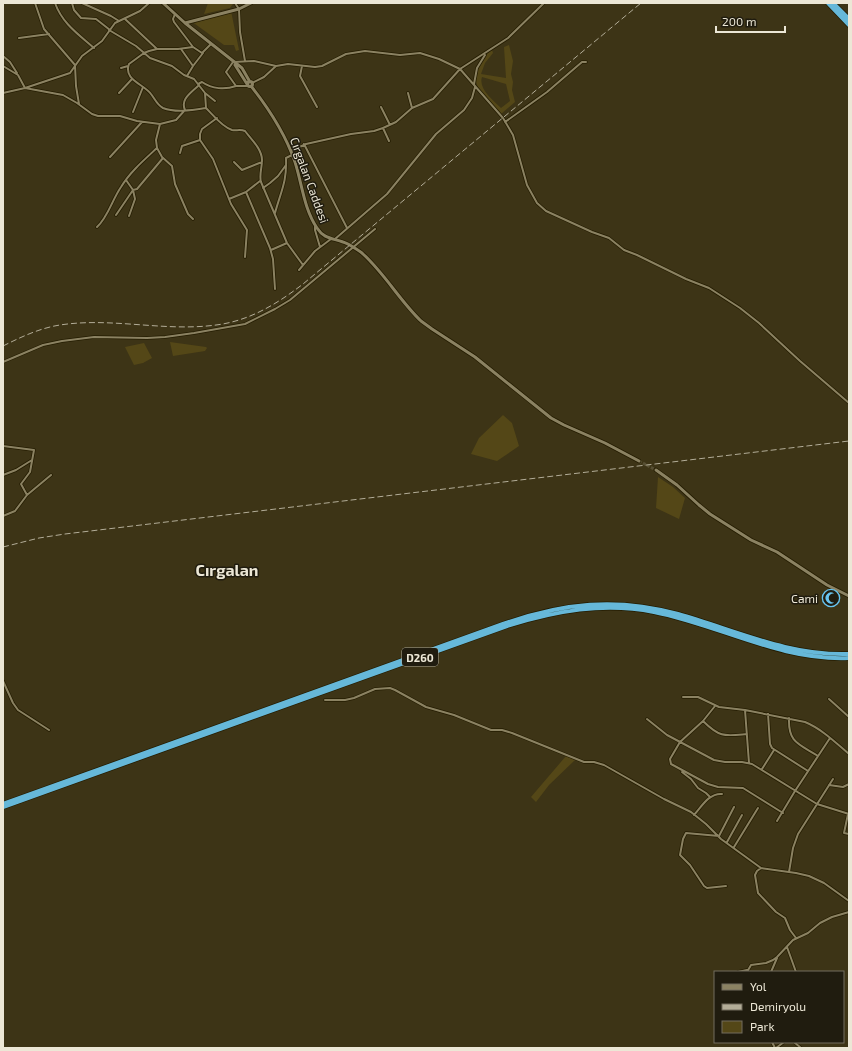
<svg xmlns="http://www.w3.org/2000/svg" width="852" height="1051" viewBox="0 0 852 1051" font-family="'Exo 2',sans-serif">
<style>
.green{fill:#544717;fill-rule:evenodd}
.lines{fill:none;stroke-linecap:round;stroke-linejoin:round}
.tertiary-tunnel{stroke:#574f33;stroke-width:3;stroke-dasharray:3 1.5;stroke-linecap:butt}
.minor-casing{stroke:#241c00;stroke-width:3.5}
.tertiary-casing{stroke:#241c00;stroke-width:4.5}
.trunk-casing{stroke:#241c00;stroke-width:5.5}
.minor{stroke:#8b8262;stroke-width:2}
.tertiary{stroke:#8b8262;stroke-width:3}
.trunk{stroke:#66b8d9;stroke-width:4}
.rail{stroke:#b3ad98;stroke-width:1;stroke-dasharray:6 3;stroke-linecap:butt}
.labels{text-anchor:middle;dominant-baseline:central;stroke-width:3;stroke-linejoin:round;paint-order:stroke}
.shield{fill:#201c0f;stroke:#afaa9a;stroke-width:1}
.shield-label{font-size:11px;font-weight:bold;fill:#ece7d6}
.street-label{font-size:12px;fill:#ece7d6;stroke:#201c0f}
.poi-label{font-size:12px;fill:#ece7d6;stroke:#201c0f;text-anchor:end}
.district-label{font-size:16px;font-weight:bold;fill:#ece7d6;stroke:#201c0f}
</style>
<rect width="100%" height="100%" fill="#3d3416"/>
<path class="green" d="M208,3H233V4L230,8L204,14Z
M231,11L239,50L236,51L234,45H224L191,21Z
M509,45L513,61L511,74L513,82L512,90L515,102L501,114C488,100 467,86 480,65C483,59 486,54 492,50L493,53L485,63L481,74L506,78L504,47ZM482,77L506,84L510,101L501,108C493,100 478,89 482,77Z
M170,342L206,347L207,348L205,351L173,356Z
M144,343L152,358L143,363L134,365L125,347Z
M503,415L512,423L519,446L497,461L471,454L479,438Z
M658,477L673,487L685,498L679,519L656,508Z
M566,756L575,760L549,785L536,802L531,797Z"/>
<g class="lines">
<path class="tertiary-tunnel" d="M639,461L656,470"/>
<defs>
<path id="minor" d="M35,3L44,29L75,65L76,86L79,104
M55,3C62,23 78,34 94,48
M72,3L74,10L81,18L96,19L110,30
M82,3L111,16L119,21
M235,3L239,9L240,32L245,61
M175,14L173,19L174,22L193,47L202,53L211,44
M125,19L157,49
M109,30L136,46L150,58L172,66L184,75L194,79L205,93L206,108C213,115 222,127 232,130C236,131 240,129 245,131C251,139 262,149 262,160C262,168 259,175 261,182L287,243L303,265
M19,38L49,34
M193,47L178,49H157L149,51L144,53L129,64C123,80 144,84 151,94C155,99 157,105 163,108C176,113 193,110 206,108
M181,49L193,66
M3,56L10,62L17,73
M3,66L18,75L25,88L63,95L77,103L92,114L98,116H120L137,121L160,124L176,120L185,110C180,99 191,93 199,85
M302,66L300,76L317,107
M121,68L128,66
M187,76L193,66L203,53
M252,83L264,77L276,66
M198,84L202,82C212,89 225,90 236,86
M474,84L477,68L485,55
M248,86H236L226,72L233,62L254,61L276,66L288,64L315,67L322,66L346,54L365,51L400,55L420,53L439,59L460,69L503,118L513,135L527,185L537,203L546,211L592,232L609,238L624,250L637,255L686,279L709,288L740,308L759,323L800,361L849,403
M3,93L25,88L70,73L82,56L102,41L115,23L140,11L149,3
M119,93L132,79
M205,93L215,101
M408,93L412,108
M381,107L390,125
M133,112L143,87
M217,118L202,129L200,134V140L213,159L231,204L247,230L245,257
M505,122L547,92L582,62H586
M160,124L156,140L157,148L162,157L172,166L175,184L188,214L193,219
M383,128L389,141
M304,144L347,228
M291,151L306,144L351,134L374,131L383,128L396,122L412,108L433,99L460,69L508,38L544,3
M180,153L182,146L200,140
M110,157L142,122
M234,162L242,170L262,162
M126,180L133,190L135,199L129,216
M263,188L270,183L278,176L286,165
M246,192L270,248L273,259L275,289
M229,199L246,192L260,181
M275,213C281,191 287,182 286,158L292,155
M116,215L133,190L137,189L163,158
M315,225V230L320,247
M97,227C108,217 112,200 121,187C130,172 144,160 157,148
M335,239L387,194L436,134L464,110L472,98L475,87
M271,250L287,243
M299,270L315,251L331,239
M3,362L43,345L62,341L94,337L147,338L165,337L194,333L245,324L275,309L290,300L375,229
M3,446L34,450L30,472L21,484L27,495
M3,475L16,470L32,460
M3,516L15,511L27,495L51,475
M3,681L13,703L18,710L49,730
M683,697H698L719,707L745,710L805,722C822,729 836,743 849,754
M829,699L849,717
M325,700H345L354,698L375,689L390,688L395,690L426,707L454,715L491,730H502L512,733L584,762H594L604,765L664,799L691,812L706,824L721,839L761,868L796,873L809,876L824,883L849,901
M715,706L703,721L680,742L670,759L671,764L708,784L718,787L743,788L783,813
M745,710L749,763
M768,714L770,744L772,748L808,771
M789,718C788,743 799,744 818,756
M647,719L667,735L714,760L725,762H742L752,764L817,804L849,814
M703,721C720,738 725,736 747,734
M762,769L774,750
M682,772L691,779L698,788L706,793L710,797
M829,785L843,787L849,784
M848,814L844,833L849,834
M694,815C702,806 709,793 722,794
M777,821L795,791L830,738
M727,842L742,815
M734,847L758,808
M761,868L757,871L755,875L758,893L776,912L785,918L790,930L796,938
M789,872L793,848L798,834L833,779
M726,886L707,888L704,886L690,865L680,855L683,839L686,833L719,836L734,807
M787,947L796,972
M738,972L747,970
M747,972L751,965L766,963L773,960L777,957L793,940L808,933L820,923L832,917L849,912
M771,972L777,958
M772,1042L775,1048
M794,1042L801,1048
M776,1048L784,1042"/>
<path id="tertiary" d="M163,3L185,23L242,68L250,82
M185,23L239,9L251,3
M235,65L247,84
M247.5 84a2.5 2.5 0 1 1 5 0a2.5 2.5 0 1 1-5 0Z
M251,86C270,110 285,133 295,162C302,184 304,209 317,228C324,239 332,238 343,242C347,243 360,251 363,254C385,274 400,301 421,321L432,329L475,357L551,418L564,425L605,443L639,461
M656,470L677,485L699,505L710,514L751,540L777,552L827,585L849,596"/>
<path id="trunk" d="M828,3L849,25
M833,3L849,19
M3,804L503,624C563,603 616,597 678,614C735,630 788,656 849,654
M3,807L507,626C556,611 603,602 654,612C720,625 780,661 849,658"/>
</defs>
<use href="#minor" class="minor-casing"/>
<use href="#tertiary" class="tertiary-casing"/>
<use href="#trunk" class="trunk-casing"/>
<use href="#minor" class="minor"/>
<use href="#tertiary" class="tertiary"/>
<use href="#trunk" class="trunk"/>
<path class="rail" d="M3,346C21,337 40,328 60,325C112,317 164,332 216,325C249,321 277,304 303,284L641,3
M3,547L39,538L65,534L849,441"/>
</g>
<defs>
<symbol id="mosque-ring" viewBox="-11 -11 22 22"><circle r="9.5" fill="#201c0f" stroke="#68c4f0" stroke-width="1.5"/><path d="M3.5-4.9A6 6 0 1 0 3.5 4.9A5 5 0 1 1 3.5-4.9Z" fill="#68c4f0"/></symbol>
</defs>
<g fill-rule="evenodd">
<use href="#mosque-ring" x="821" y="588" width="20" height="20"/>
</g>
<g class="labels">
<rect class="shield" x="402" y="648" width="36" height="18" rx="3"/>
<g class="shield-label">
<text x="420" y="657">D260</text>
</g>
<g class="street-label">
<text transform="translate(310 180) rotate(70)">Cırgalan Caddesi</text>
</g>
<g class="poi-label">
<text x="818" y="598">Cami</text>
</g>
<g class="district-label">
<text x="227" y="569">Cırgalan</text>
</g>
</g>
<rect width="852" height="1051" fill="none" stroke="#ece7d6" stroke-width="8"/>
<rect x="714" y="971" width="130" height="72" fill="#201c0f" stroke="#726d5f"/>
<rect x="722" y="984" width="20" height="6" fill="#8b8262" stroke="#726d5f"/>
<text x="750" y="991" font-size="12" fill="#ece7d6">Yol</text>
<rect x="722" y="1004" width="20" height="6" fill="#b3ad98" stroke="#726d5f"/>
<text x="750" y="1011" font-size="12" fill="#ece7d6">Demiryolu</text>
<rect x="722" y="1021" width="20" height="12" fill="#544717" stroke="#726d5f"/>
<text x="750" y="1031" font-size="12" fill="#ece7d6">Park</text>
<path d="M716 26v6h69v-6" fill="none" stroke="#ece7d6" stroke-width="2"/>
<text x="722" y="26" font-size="12" fill="#ece7d6" stroke="#201c0f" stroke-width="3" paint-order="stroke">200 m</text>
</svg>
